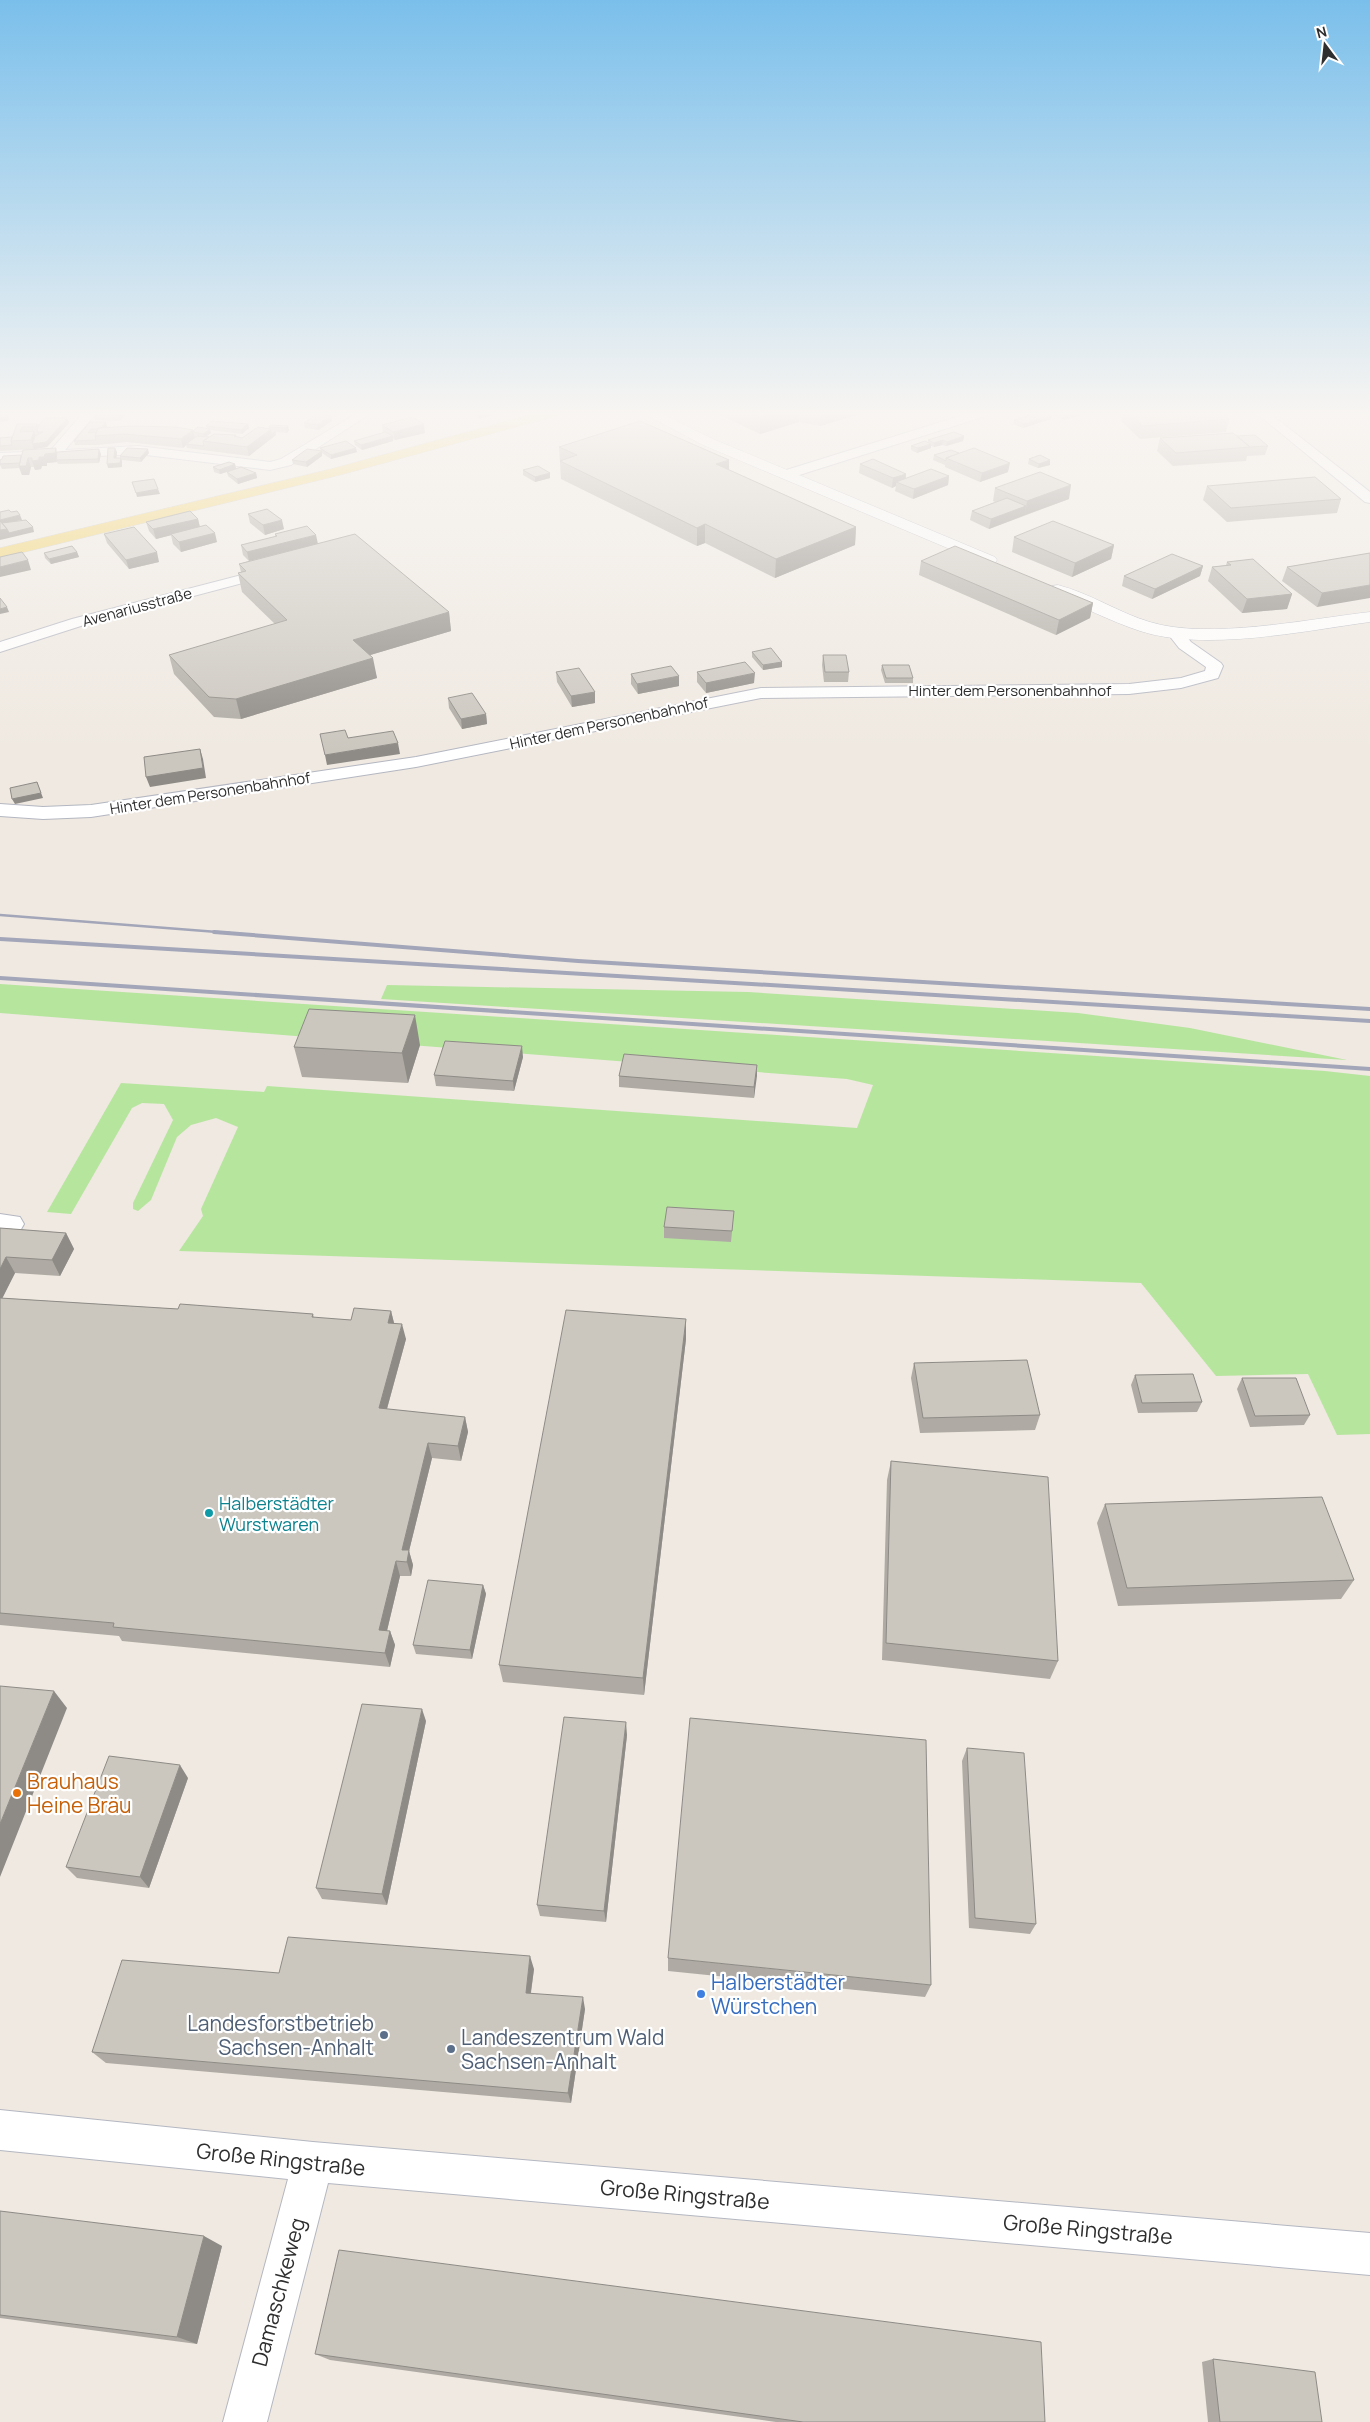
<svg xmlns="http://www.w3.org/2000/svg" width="1370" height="2422" viewBox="0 0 1370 2422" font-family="Manrope,sans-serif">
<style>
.green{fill:#b6e59e}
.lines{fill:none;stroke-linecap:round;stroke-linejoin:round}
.minor-casing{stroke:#b4b7c1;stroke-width:2}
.tertiary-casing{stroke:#b4b7c1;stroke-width:1}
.primary-casing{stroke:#c9c9c9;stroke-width:1}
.minor{fill:#fff;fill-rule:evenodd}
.tertiary{fill:#fff;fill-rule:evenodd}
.primary{fill:#f2d163;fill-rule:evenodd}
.rail-far1{stroke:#a3a6b8;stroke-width:2.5}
.rail{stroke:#a3a6b8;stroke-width:4}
.wall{fill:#afaba4}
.shaded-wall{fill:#8e8b86}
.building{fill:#cbc7bf;stroke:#8e8b86}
.culture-dot{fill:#0f9aa8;stroke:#fff;stroke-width:2}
.food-dot{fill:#e8710a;stroke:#fff;stroke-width:2}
.shop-dot{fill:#3f7fe0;stroke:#fff;stroke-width:2}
.service-dot{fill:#5c6f8a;stroke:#fff;stroke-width:2}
.labels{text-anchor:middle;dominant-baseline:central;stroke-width:4.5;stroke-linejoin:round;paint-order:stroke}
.far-street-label{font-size:15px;fill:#2e2e2e;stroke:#fff}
.culture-label{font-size:18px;fill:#0d838f;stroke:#fff;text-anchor:start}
.near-food-label{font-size:21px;fill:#c56008;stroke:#fff;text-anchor:start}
.near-shop-label{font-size:21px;fill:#366cbe;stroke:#fff;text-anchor:start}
.near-service-label{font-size:21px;fill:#4e5e75;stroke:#fff;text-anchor:end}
.near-street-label{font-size:21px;fill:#2e2e2e;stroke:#fff}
</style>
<rect width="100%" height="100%" fill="#efe9e1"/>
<path class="green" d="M0,984L1325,1071L1370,1076V1434L1337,1435L1308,1374L1216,1376L1141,1283L179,1251L203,1216L201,1209L238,1127L216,1118L191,1125L177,1137L151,1200L138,1211L133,1209V1203L173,1120L164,1104L142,1103L132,1108L71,1214L47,1212L121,1083L264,1092L267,1086L857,1128L873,1085L847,1079L0,1013Z
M387,985L748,992L1078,1013L1190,1028L1347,1060L381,999Z"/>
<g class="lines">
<defs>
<path id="minor" d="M84,412H97L65,450L138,446L270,462L281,459L359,412H373L291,465L270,470L138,454L0,461V453L50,451Z
M973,412H991L989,415L793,477H783L781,474L783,471Z
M1255,412H1268L1370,492V503L1365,502Z
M272,567L279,571L277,574L84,625L0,652V642L72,619Z
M1176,629L1182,631L1191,642L1221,663L1223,666L1218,678L1181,688L1129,694L761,698L416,767L91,817L43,819L0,816V804L43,807L91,805L416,757L761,688L1129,684L1181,678L1205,671L1206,667L1179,648L1168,634L1170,631Z
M0,1214L20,1217L24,1224L20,1231L11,1233L0,1232Z
M0,2110L313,2142L1370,2233V2275L328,2183L267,2422H223L288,2179L0,2150Z"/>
<path id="tertiary" d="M641,412H658L713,439L995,557L997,560L995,563H983L703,445Z
M1058,585C1090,593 1119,613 1150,622C1208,640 1308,619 1370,612V622C1303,631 1204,652 1140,631C1110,621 1081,606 1052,594L1050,590L1052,586Z"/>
<path id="primary" d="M540,412H562L560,415L340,475L0,558V548L331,469Z"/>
</defs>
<use href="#minor" class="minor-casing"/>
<use href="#tertiary" class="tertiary-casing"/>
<use href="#primary" class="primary-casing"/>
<use href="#minor" class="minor"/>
<use href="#tertiary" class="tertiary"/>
<use href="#primary" class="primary"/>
<path class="rail-far1" d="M0,915L230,933"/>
<path class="rail" d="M214,932L578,961L1370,1009
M0,939L1370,1021
M0,978L1370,1069"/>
</g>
<path class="wall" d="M93,412H128L119,421L95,420Z
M319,412H347L344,415L320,413Z
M469,412H501V413L479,419L470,413Z
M714,412H868L820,426L799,422L760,434Z
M1045,412H1081V415L1064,420Z
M1123,412H1221L1229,419L1226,432L1140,439L1121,421Z
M1347,412H1370L1349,414Z
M1052,415L1051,419L1023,428L1013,424L1014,420Z
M67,418L69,423L47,447L34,449L0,451V438L12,437L17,424H37L38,426Z
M332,421L318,430L305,428L304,423Z
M90,422L107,426L106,427L193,430L207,428L206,426L248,424L249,428L242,434L210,430L211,433L206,437H237L242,438L270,429L269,427L288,426L289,430L287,433L276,432V435L249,456L187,448L186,445L183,448L127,442L97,445H75L74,441Z
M382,425L425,433L395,440L393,439V441L362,450L355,445L354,441L383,433Z
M964,436L963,441L946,446L942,445L934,447L931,446V448L917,453L911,450V446L928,442V440Z
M1237,436L1268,446L1265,455L1247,456L1246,461L1173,466L1157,451L1160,438Z
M559,447L729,460V470L856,527L855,545L775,578L705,543L697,546L561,479Z
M320,448L357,452L331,459L322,453V456L307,467L293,464L292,460L321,451Z
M57,452L101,454L99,463L58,464L57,462L47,463V466H42L41,469L35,470L34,467H31L29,475H22L19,468L2,469L0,465V460Z
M117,452L116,458H120V456L149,453L141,462L122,460V467L108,468Z
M934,455L1008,472L980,482L945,467V465L933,460Z
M1029,459L1050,465L1038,468L1028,464Z
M235,464L236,468L256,473L257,478L238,484L228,476L227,472L220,474L214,472L213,467Z
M860,464L906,474V478L949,476L948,485L913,499L895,491L896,486L892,488L859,473Z
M523,470L550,478L535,482L523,475Z
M1207,486L1341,499L1337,513L1227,522L1203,500Z
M995,488L1069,499L989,529L970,520L972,511L995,502L993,501Z
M248,514L284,529L265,535L250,523Z
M198,519L200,527L217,542L181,552L173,544L171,535L156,539L149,531L146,522Z
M104,534L159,562L129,569L107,543Z
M275,534L318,544L449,612L451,631L370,655L377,678L241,719L214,717L174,674L169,655L275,624L242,592L238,573L241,572L239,564L249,561L243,555L241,545L275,537Z
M1014,537L1114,545L1111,559L1072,577L1012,552Z
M77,552L79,557L51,564L45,558L44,553Z
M1370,553L1317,607L1282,581L1287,567Z
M921,561L1093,603L1090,618L1056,635L919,575Z
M1227,562L1292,594L1287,609L1242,613L1208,581L1212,567L1226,565Z
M1203,566L1200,576L1152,599L1122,586L1124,576Z
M752,652L782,662V667L763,670L752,657Z
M823,655L849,672L848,682H824L822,665Z
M882,665L913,678V683H885L881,670Z
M556,672L595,692V703L572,707L557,682Z
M697,672L754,683L706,693L697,682Z
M631,674L679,686L638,694L631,684Z
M448,698L486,714L487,724L462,729L449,708Z
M420,1045L408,1083L302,1077L294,1047Z
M523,1057L514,1091L436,1086L434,1075Z
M757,1065L754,1098L619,1087V1076Z
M733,1222L731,1242L664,1238V1227Z
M0,1228L66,1233L74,1249L60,1276L15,1273L2,1298L178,1309L313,1314L314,1318L351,1320L391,1311L394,1323L406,1339L387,1409L465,1417L468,1432L461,1461L432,1458L409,1551L413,1565L411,1576H400L387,1631H390L395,1645L390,1667L122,1641L119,1636L0,1625Z
M686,1319V1339L644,1695L503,1682L499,1665Z
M914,1363L1040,1415L1035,1430L920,1433L911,1378Z
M1135,1375L1202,1402L1197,1412L1138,1413L1131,1385Z
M1242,1378L1310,1415L1304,1425L1250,1427L1237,1389Z
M891,1461L1058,1661L1050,1679L882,1660L887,1480Z
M1105,1504L1354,1580L1341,1599L1118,1606L1097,1523Z
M483,1585L486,1594L472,1659L416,1654L413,1645Z
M426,1721L387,1905L322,1899L316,1888Z
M627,1735L606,1922L540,1916L537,1905Z
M967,1748L1036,1924L1030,1934L969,1928L962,1761Z
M188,1778L149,1888L77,1878L66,1867Z
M668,1958L931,1985L925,1997L668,1971Z
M534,1969L531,1993L585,2009L571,2103L106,2063L92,2052L279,1973Z
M0,2211L222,2246L197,2344L0,2318Z
M315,2354L1045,2422H776L330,2360Z
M1213,2359L1322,2422H1208L1202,2362Z"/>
<path class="shaded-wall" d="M117,412H128L119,421Z
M490,412H501V413L479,419V414Z
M778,412H799V422L760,434V417Z
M821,412H868L820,426Z
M1066,412H1081V415L1064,420Z
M7,414L9,418L8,421L0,422V417Z
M1052,415L1051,419L1023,428L1024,424Z
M331,416L332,421L318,430L317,425Z
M67,418L69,423L47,447L34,449L31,440L34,431L37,440Z
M106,422L107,426L101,434L100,429Z
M248,424L249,428L242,434L241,430Z
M424,424L425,433L395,440L393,432Z
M288,426L289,430L287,433L286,428Z
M210,429L211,433L204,438L203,434Z
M271,429L272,434L275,431L276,435L249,456L247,447Z
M193,430L195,439L186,444V445L183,448L181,439Z
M393,436V441L362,450L361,445Z
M964,436L963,441L946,446L947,442Z
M943,440L942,445L934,447V443Z
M931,444V448L917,453L918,448Z
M56,448L58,457L56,460L57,462L47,463V466H42L41,469L35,470L32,461Z
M115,448L117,452L116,463L114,458Z
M356,448L357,452L331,459V455Z
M99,449L101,454L99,463L98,459Z
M148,449L149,453L141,462L140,458Z
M322,451V456L307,467L306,462Z
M28,458L31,467L29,475H22L19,466Z
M121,458L122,462V467L108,468L107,464Z
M729,460V477L716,464Z
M1050,460V465L1038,468L1039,464Z
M1010,463L1008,472L980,482L982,473Z
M235,464L236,469L220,474L219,470Z
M256,473L257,478L238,484L237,479Z
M550,473V478L535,482V477Z
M906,474L905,483L896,482V486L892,488L893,478Z
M949,476L948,485L913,499L914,489Z
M1071,485L1069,499L1025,515L1027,501Z
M158,489L160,494L137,497L136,493Z
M1026,506L1025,515L989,529L991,519Z
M20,515L22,520L1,524L0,523V520Z
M198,519L200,528L156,539L153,529Z
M282,520L284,529L265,535L263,525Z
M705,524V543L697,546V528Z
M33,527L34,532L0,540V530L7,529Z
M856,527L855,545L775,578L776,559Z
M215,533L217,542L181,552L179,542Z
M316,535L318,544L249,561L247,552Z
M1114,545L1111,559L1072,577L1075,563Z
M77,552L79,557L51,564L49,559Z
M157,552L159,562L129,569L126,560Z
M28,560L31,570L0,577V567Z
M1203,566L1200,576L1152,599L1155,589Z
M1370,585V598L1317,607L1322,593Z
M1292,594L1287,609L1242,613L1247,599Z
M1093,603L1090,618L1056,635L1059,620Z
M7,607L9,612L0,614V609Z
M449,612L451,631L357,659L353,640Z
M373,658L377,678L241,719L236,699Z
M782,662V667L763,670V665Z
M755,673L754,683L706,693V683Z
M679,676V686L638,694L637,684Z
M595,692V703L572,707L571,696Z
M486,714L487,724L462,729L461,719Z
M398,743L400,754L327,765L325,755Z
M200,749L203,759L206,778L150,787L146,777Z
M37,782L43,798L15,804L12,799Z
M415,1015L420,1045L408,1083L402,1053Z
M522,1046L523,1057L514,1091L513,1081Z
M757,1065V1076L754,1098V1087Z
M66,1233L74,1249L60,1276L52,1260Z
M6,1257L15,1273L0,1303V1269Z
M391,1311L395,1327L388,1323Z
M686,1319V1339L644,1695L643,1678Z
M402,1324L406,1339L383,1423L379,1408Z
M465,1417L468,1432L461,1461L458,1446Z
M428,1443L432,1458L409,1551L413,1565L411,1576L407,1562L402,1550Z
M396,1561L400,1576L384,1643L379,1630Z
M483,1585L486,1594L472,1659L470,1650Z
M390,1631L395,1645L390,1667L385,1653Z
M54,1691L67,1708L0,1877V1824Z
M422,1709L426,1721L387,1905L382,1894Z
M626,1722L627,1735L606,1922L604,1911Z
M180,1765L188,1778L149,1888L140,1877Z
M530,1956L534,1969L529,2005L526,1993Z
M583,1997L585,2009L571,2103L568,2093Z
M204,2236L222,2246L197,2344L177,2337Z"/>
<path class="building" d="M474,412H490L479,414Z
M749,412H778L760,417Z
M1039,412H1044L1052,415L1024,424L1014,420Z
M1128,412H1221L1229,419L1143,426Z
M0,414H7L6,417H0Z
M318,414L331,416L317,425L304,423Z
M412,417L424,424L393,432L382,425Z
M45,418H67L46,442L32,444L35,436L43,432H37L38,427V426Z
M212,421L248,424L241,430L206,426Z
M640,421L729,460L716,464L856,527L776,559L705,524L697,528L560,461L577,455L559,447Z
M90,422H106L101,428H98L97,429H91L88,433L96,432L95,436L96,440L74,441Z
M17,424H37L36,427H22L20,432L34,431L31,440L11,441Z
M270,425L288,426L286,428L269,427Z
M133,426L175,427L193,430L181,439L124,434L95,436L98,428Z
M198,427L210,429L203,434L194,432L193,431Z
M258,427L271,429L247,447L203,441L214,434L236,435L234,436L242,438Z
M385,432L393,436L361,445L354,441Z
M954,432L964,436L947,442L943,440L934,443L928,440Z
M1233,433L1250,447L1176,453L1160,438Z
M1255,435L1268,446L1250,447L1237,436Z
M197,436L209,437L203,441L204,446L186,444Z
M12,437L11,441L12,445L0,446V438Z
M346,441L356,448L331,455L320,448Z
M925,441L931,444L918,448L911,446Z
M56,448L55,453L45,454L44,457H39V460L32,461V458H28L26,466H19L23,450Z
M108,448H115L114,458H121L120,463L107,464Z
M127,448L148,449L140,458L120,456Z
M974,448L1010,463L982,473L946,458Z
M99,449L98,459L56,460L57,452Z
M307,449L322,451L306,462L292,460Z
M951,450L959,453L946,458V461L934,455Z
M21,455L20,463L0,464V460L2,459L3,456Z
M1040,455L1050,460L1039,464L1029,459Z
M873,459L906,474L893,478L860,464Z
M229,462L235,464L219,470L213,467Z
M538,466L550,473L535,477L523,470Z
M241,467L256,473L237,479L227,472Z
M931,469L949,476L914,489L896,482Z
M1040,472L1071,485L1027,501L995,488Z
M1315,477L1341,499L1231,508L1207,486Z
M154,479L158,489L136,493L132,482Z
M1007,498L1026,506L991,519L972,511Z
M267,509L282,520L263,525L248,514Z
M9,510L11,512L17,511L20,515L0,520V512Z
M190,511L198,519L153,529L146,522Z
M26,520L33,527L9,533L7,529L2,523Z
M0,521L7,529L0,530Z
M1053,521L1114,545L1075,563L1014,537Z
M206,525L215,533L179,542L171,534Z
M307,526L316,535L247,552L241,545L277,536L275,534Z
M134,527L157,552L126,560L104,534Z
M355,534L449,612L353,640L373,658L236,699L209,697L169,655L287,620L238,573L246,571L239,564Z
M72,546L77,552L49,559L44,553Z
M955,546L1093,603L1059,620L921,561Z
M22,552L28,560L0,567V557Z
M1370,553V585L1322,593L1287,567Z
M1172,554L1203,566L1155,589L1124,576Z
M1253,559L1292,594L1247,599L1212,567L1231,565L1227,562Z
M0,598L7,607L0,609Z
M771,648L782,662L763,665L752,652Z
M823,655H846L849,672H825Z
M745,662L755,673L706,683L697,672Z
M882,665H909L913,678H886Z
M671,666L679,676L637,684L631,674Z
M579,668L595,692L571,696L556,672Z
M472,693L486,714L461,719L448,698Z
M345,730L348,738L393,731L398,743L325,755L320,734Z
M200,749L203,768L146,777L144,757Z
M37,782L41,793L12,799L10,788Z
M309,1009L415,1015L402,1053L294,1047Z
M445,1041L522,1046L513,1081L434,1075Z
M624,1054L757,1065L754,1087L619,1076Z
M667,1207L734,1211L732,1231L664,1227Z
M0,1228L66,1233L52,1260L6,1257L0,1269Z
M0,1298L178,1309L180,1304L313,1314L312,1317L351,1320L354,1308L391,1311L388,1323L402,1324L379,1408L465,1417L458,1446L428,1443L402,1550H409L407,1562L396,1561L379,1630L390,1631L385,1653L113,1627L114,1623L0,1613Z
M566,1310L686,1319L643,1678L499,1665Z
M1027,1360L1040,1415L923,1418L914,1363Z
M1193,1374L1202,1402L1142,1403L1135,1375Z
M1242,1378H1296L1310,1415L1255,1416Z
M891,1461L1048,1477L1058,1661L886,1643Z
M1322,1497L1354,1580L1127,1588L1105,1504Z
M428,1580L483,1585L470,1650L413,1645Z
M0,1686L54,1691L0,1824Z
M362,1704L422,1709L382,1894L316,1888Z
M564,1717L626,1722L604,1911L537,1905Z
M690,1718L926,1740L931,1985L668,1958Z
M967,1748L1024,1753L1036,1924L975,1918Z
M109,1756L180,1765L140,1877L66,1867Z
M288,1937L530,1956L526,1993L583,1997L568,2093L92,2052L122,1960L279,1973Z
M0,2211L204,2236L177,2337L0,2315Z
M339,2250L1041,2342L1045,2422H803L315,2354Z
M1213,2359L1315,2372L1322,2422H1220Z"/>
<linearGradient id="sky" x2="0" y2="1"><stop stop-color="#7abfeb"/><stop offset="0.55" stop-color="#f8f5f2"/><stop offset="1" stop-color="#f8f5f2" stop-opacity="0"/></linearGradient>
<rect width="1370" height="751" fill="url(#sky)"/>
<circle class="culture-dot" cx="209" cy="1513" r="5"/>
<circle class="food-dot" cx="17" cy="1793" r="5"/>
<circle class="shop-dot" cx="701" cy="1994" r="5"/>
<g class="service-dot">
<circle cx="384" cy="2035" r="5"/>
<circle cx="451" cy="2049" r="5"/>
</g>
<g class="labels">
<g class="far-street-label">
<text transform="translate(137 607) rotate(-15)">Avenariusstraße</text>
<text x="1010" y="690">Hinter dem Personenbahnhof</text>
<text transform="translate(609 723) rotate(-12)">Hinter dem Personenbahnhof</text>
<text transform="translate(210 793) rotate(-9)">Hinter dem Personenbahnhof</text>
</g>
<g class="culture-label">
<text x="219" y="1503">Halberstädter<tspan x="219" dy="21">Wurstwaren</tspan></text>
</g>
<g class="near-food-label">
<text x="27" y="1781">Brauhaus<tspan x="27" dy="24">Heine Bräu</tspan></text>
</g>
<g class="near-shop-label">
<text x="711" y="1982">Halberstädter<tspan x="711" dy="24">Würstchen</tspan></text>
</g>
<g class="near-service-label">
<text x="374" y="2023">Landesforstbetrieb<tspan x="374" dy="24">Sachsen-Anhalt</tspan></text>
<text x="461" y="2037" text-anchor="start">Landeszentrum Wald<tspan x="461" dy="24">Sachsen-Anhalt</tspan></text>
</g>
<g class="near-street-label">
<text transform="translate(281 2159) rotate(6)">Große Ringstraße</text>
<text transform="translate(685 2194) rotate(5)">Große Ringstraße</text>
<text transform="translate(1088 2229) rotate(5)">Große Ringstraße</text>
<text transform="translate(278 2292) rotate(-75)">Damaschkeweg</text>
</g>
</g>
<g transform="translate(1325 45) rotate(345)" stroke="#ffffff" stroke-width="4" paint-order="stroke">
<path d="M0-4L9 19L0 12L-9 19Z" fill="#2e2e2e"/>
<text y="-8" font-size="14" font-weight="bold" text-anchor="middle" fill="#2e2e2e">N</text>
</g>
</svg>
